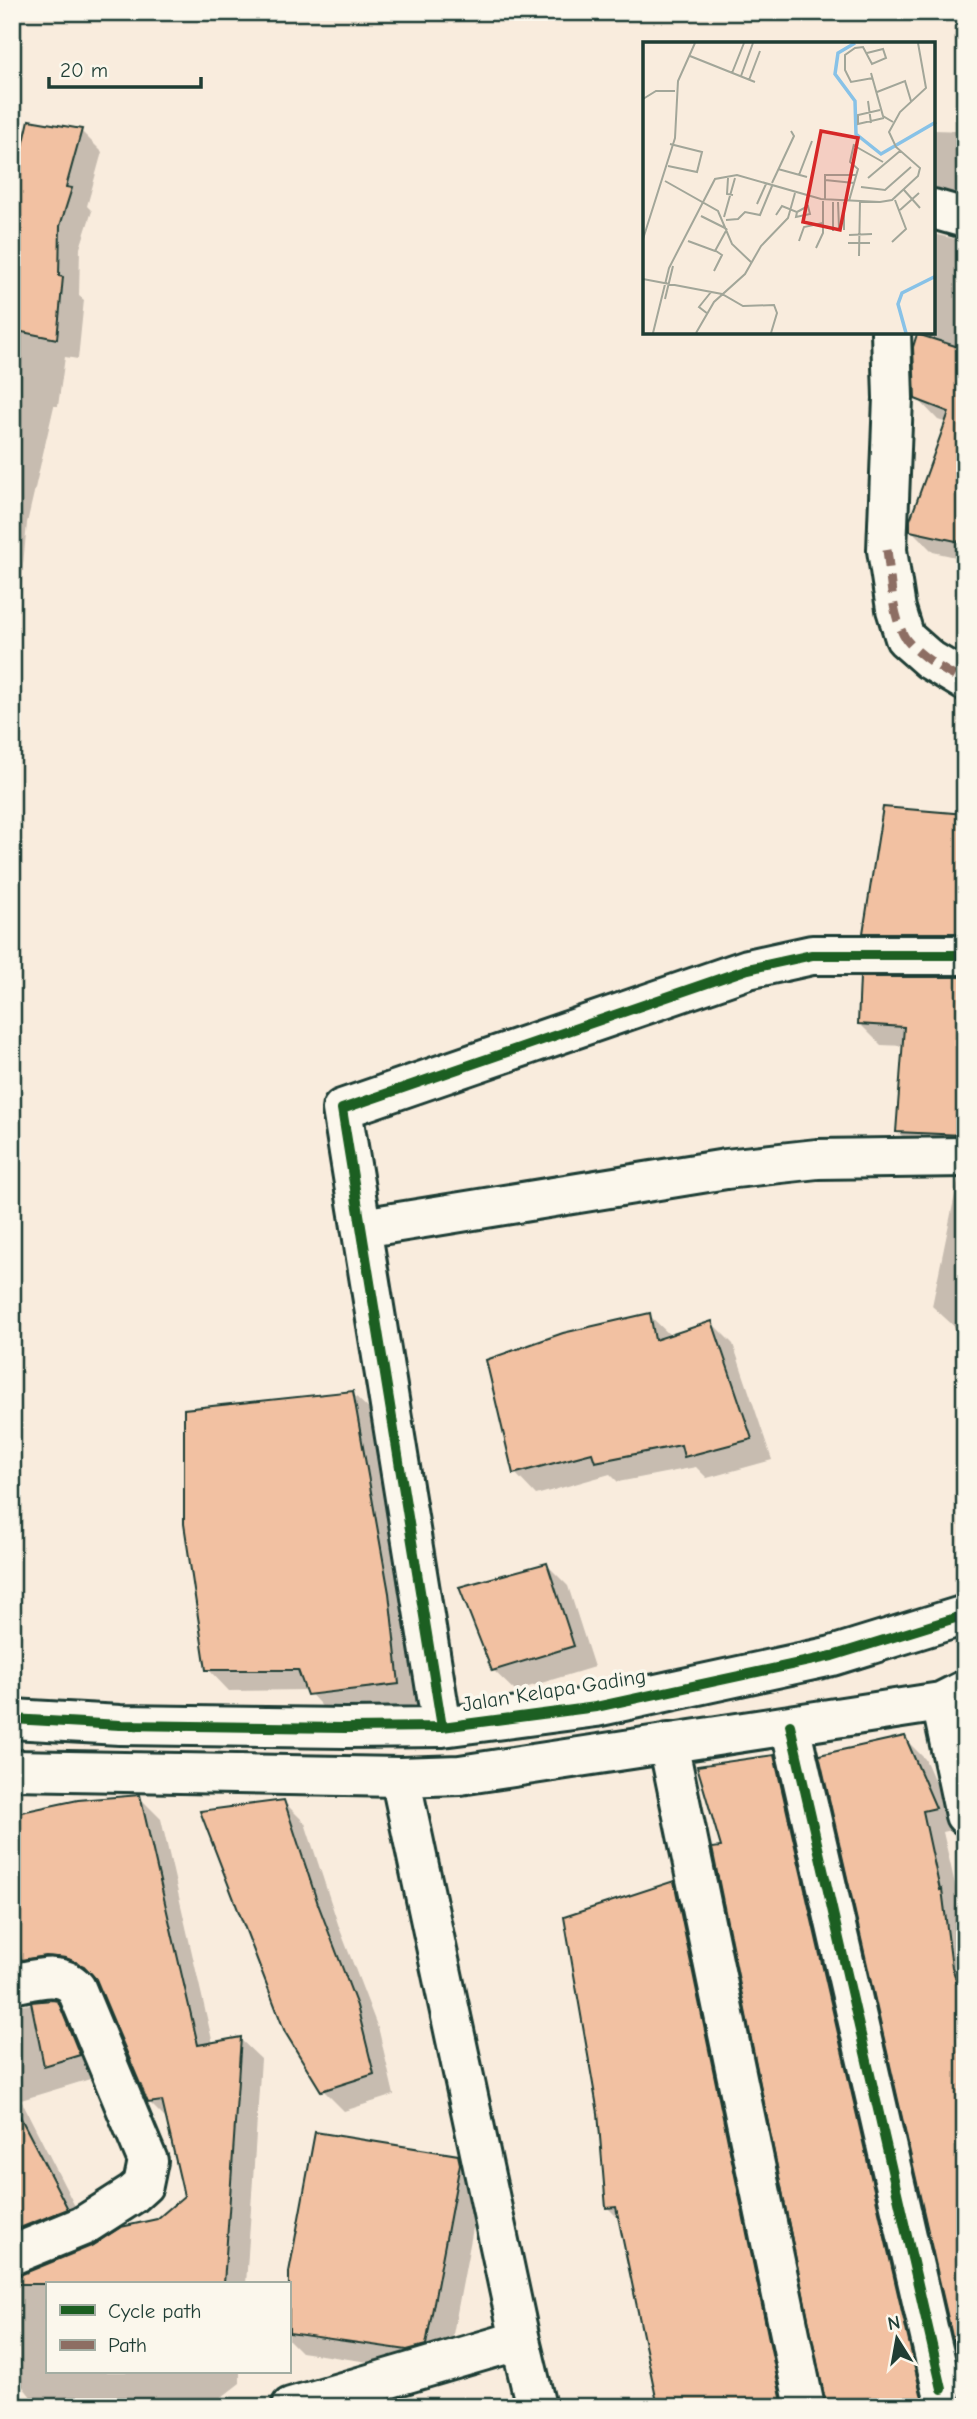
<svg xmlns="http://www.w3.org/2000/svg" width="977" height="2419" viewBox="0 0 977 2419" font-family="'Comic Neue',sans-serif">
<style>
.shadow{fill:#0003}
.building{fill:#f2c1a2;stroke:#1f3d34;stroke-width:2}
.lines{fill:none;stroke-linecap:round;stroke-linejoin:round}
.minor-casing{stroke:#1f3d34;stroke-width:44}
.minor{stroke:#fbf7ec;stroke-width:38}
.quiet{stroke:#8d6e63;stroke-width:9;stroke-dasharray:18 9;stroke-linecap:butt}
.cycleway-casing{stroke:#fbf7ec;stroke-width:15}
.cycleway{stroke:#1b5e20;stroke-width:10}
.labels{text-anchor:middle;dominant-baseline:central;stroke-width:7;stroke-linejoin:round;paint-order:stroke}
.street-label{font-size:21px;fill:#1f3d34;stroke:#fbf7ec}
.inset-river{fill:none;stroke:#88c2e7;stroke-width:3.5}
.inset-road{fill:none;stroke:#a2a699;stroke-width:2}
.view{fill:#d62828;fill-opacity:0.15;stroke:#d62828;stroke-width:3.5}
.inset-edge{fill:none;stroke:#1f3d34;stroke-width:3.5}
</style>
<rect width="100%" height="100%" fill="#f9ecdd"/>
<filter id="ink" filterUnits="userSpaceOnUse"><feTurbulence type="fractalNoise" baseFrequency=".0143" numOctaves="2"/><feDisplacementMap in="SourceGraphic" scale="14" xChannelSelector="R" yChannelSelector="G"/><feConvolveMatrix kernelMatrix="1 2 1 2 8 2 1 2 1" color-interpolation-filters="sRGB"/></filter>
<g filter="url(#ink)">
<path class="shadow" d="M934,130L965,131V209L933,199Z
M81,131L102,152L87,206L92,211L80,248L79,296L84,300L78,359L65,357L58,406H54L27,523L20,597L12,596V199Z
M933,234L965,241V559L933,552L911,530L947,423L938,420L917,398L915,348L919,332H933Z
M965,815V954H886L865,933Z
M861,979H965V1155L919,1153L898,1132L905,1046L881,1045L860,1024Z
M965,1179V1384L958,1377L956,1328L932,1306L958,1180Z
M649,1315L671,1336L712,1323L733,1344L772,1460L707,1478L696,1467L618,1482L610,1474L536,1495L515,1473Z
M352,1393L374,1414L420,1705L330,1715L307,1690L229,1691L208,1669Z
M547,1565L568,1586L594,1667L515,1691L493,1670Z
M904,1738L925,1759L956,1829L943,1832L965,1928V2383Z
M774,1757L795,1779L939,2407H828L723,1848Z
M139,1797L161,1819L213,2044L240,2039L261,2059L246,2284H47V2372H240V2383L209,2407H39L12,2373V2278L158,2220L186,2197L169,2122L149,2102L99,1982L81,1977L12,1998V1816Z
M284,1802L305,1823L339,1927L379,2031L394,2095L344,2111L323,2090Z
M674,1883L695,1904L799,2407H660L621,2221L608,2208Z
M48,2001L57,2003L78,2024L100,2076L21,2100L87,2230L12,2270V2007Z
M316,2134L457,2156L479,2178L481,2186L447,2366L429,2371L301,2352L289,2340L288,2284Z
M508,2401L513,2407H474Z"/>
<path class="building" d="M29,120L82,129L66,187L72,188L60,226L59,276L63,277L57,339L12,330V195Z
M917,334L965,349V543L910,531V520L949,412L915,399L913,347Z
M883,807L965,814V911H961L962,933H863Z
M860,977H963L965,1030H962L958,1103L962,1135L896,1132L904,1027L858,1024Z
M650,1313L655,1340L712,1321L752,1439L684,1457L681,1445L595,1462L592,1453L513,1474L486,1360L563,1333Z
M353,1391L389,1593L399,1684L307,1695L298,1670H206L184,1524V1409Z
M547,1563L574,1646L492,1671L459,1587Z
M905,1736L936,1808L923,1811L940,1890L942,1889L952,1967L965,2007V2407H954L963,2396V2384L819,1755Z
M774,1755L921,2394L926,2403L930,2407H826L712,1848L721,1847L697,1766Z
M140,1795L198,2045L241,2037L224,2284H12V2276L20,2275L91,2246L121,2227L157,2219L184,2196L162,2101L148,2103L96,1979L84,1966L66,1958L46,1956L21,1960L12,1917V1814L78,1800Z
M284,1800L318,1904L357,2006L374,2074L321,2091L285,2032L200,1811Z
M674,1881L783,2407H658L616,2207L606,2208L598,2113L564,1917Z
M52,2000L58,2001L80,2055L44,2066L31,2002Z
M12,2101L68,2209L12,2231Z
M315,2132L458,2155L460,2164L426,2345L407,2350L289,2333V2272Z"/>
<g class="lines">
<defs>
<path id="minor" d="M933,209L965,218
M891,332L893,398L887,550L896,609L905,638L930,660L965,681
M362,1228L726,1169L817,1159L965,1157
M941,1702L965,1815
M12,1719L120,1725L345,1728L442,1727L596,1707L832,1656L965,1615
M790,1725L942,2389
M442,1727L342,1109L748,969L812,955H965
M668,1743L805,2407
M12,1770L400,1777L460,1775L941,1702L965,1690
M400,1777L520,2340L536,2407
M12,1984C34,1980 60,1970 76,1988L148,2161L143,2185L133,2194L83,2226L12,2255
M291,2407L520,2340"/>
</defs>
<use href="#minor" class="minor-casing"/>
<use href="#minor" class="minor"/>
<path class="quiet" d="M887,550C891,578 891,611 904,636C912,651 949,675 965,681"/>
<defs>
<path id="cycleway" d="M12,1719L120,1725L345,1728L442,1727L596,1707L832,1656L965,1615
M790,1725L942,2389
M442,1727L342,1109L748,969L812,955H965"/>
</defs>
<use href="#cycleway" class="cycleway-casing"/>
<use href="#cycleway" class="cycleway"/>
</g>
</g>
<g class="labels">
<g class="street-label">
<text transform="translate(554 1690) rotate(-9)">Jalan Kelapa Gading</text>
</g>
</g>
<g transform="translate(643 42)">
<rect width="292" height="292" fill="#f9ecdd"/>
<path class="inset-river" d="M212,1L195,11L192,32L212,59L213,92L238,112L293,80M263,291L255,262L259,251L293,234"/>
<path class="inset-road" d="M224,11L240,7L243,16L229,22L220,5L212,6L202,13V28L208,40L230,36M47,14L112,40M89,31L101,1M228,31L240,74L250,80M98,34L110,1M106,38L117,9M234,50L262,39L268,59M0,57L13,49H32M225,59L228,81M237,68L215,73V82L241,76M210,103L240,120M25,124L54,130L59,110L27,102M135,127L164,135M156,133L169,99M85,136L84,152L90,153M225,136L257,109M182,138L211,141M22,139L75,169L89,202L109,221M129,141L151,94L148,89M218,145L242,148L268,125M261,148L277,166M182,157V133H213M206,159L215,127L207,120L211,102M190,160V189M195,160L196,186M201,160V188M114,162L123,142M257,168L276,151M133,173L139,164L154,170L153,175L167,172L165,164L154,170M58,174L84,187M81,175L92,136M83,178L95,177L102,170L117,173L129,144M206,193L229,192M0,197L32,96L35,39L52,1M45,199L72,209L84,187M156,199L161,185L180,181M249,200L263,187L252,158M205,201H227M173,206L180,191V159M216,214L217,159M71,229L79,213L73,209M0,237L79,252L100,264L131,263L134,271L128,291M22,257L30,224M65,272L56,265L68,250M10,291L26,226L72,137L94,133L178,157L237,160L249,158L275,134L277,126L253,105L246,90L257,70L283,46L275,1M53,291L71,260L102,232L118,204L145,176L152,151"/>
<path class="view" d="M178,89L215,96L197,188L160,180Z"/>
<rect width="292" height="292" class="inset-edge"/>
</g>
<rect width="977" height="2419" fill="none" stroke="#fbf7ec" stroke-width="42"/>
<rect x="21" y="21" width="935" height="2377" fill="none" stroke="#1f3d34" stroke-width="2.5" filter="url(#ink)"/>
<rect x="46" y="2282" width="245" height="91" fill="#fbf7ec" stroke="#a3ada2" stroke-width="2"/>
<rect x="60" y="2305" width="35" height="10" fill="#1b5e20" stroke="#a3ada2" stroke-width="2"/>
<text x="108" y="2318" font-size="21" fill="#1f3d34">Cycle path</text>
<rect x="60" y="2340" width="35" height="10" fill="#8d6e63" stroke="#a3ada2" stroke-width="2"/>
<text x="108" y="2352" font-size="21" fill="#1f3d34">Path</text>
<g transform="translate(897 2339) rotate(349)" stroke="#fbf7ec" stroke-width="5" paint-order="stroke">
<path d="M0-5L12 26L0 18L-12 26Z" fill="#1f3d34"/>
<text y="-10" font-size="19" font-weight="bold" text-anchor="middle" fill="#1f3d34">N</text>
</g>
<path d="M49 77v10h152v-10" fill="none" stroke="#1f3d34" stroke-width="3.5"/>
<text x="60" y="77" font-size="21" fill="#1f3d34" stroke="#fbf7ec" stroke-width="5" paint-order="stroke">20 m</text>
</svg>
